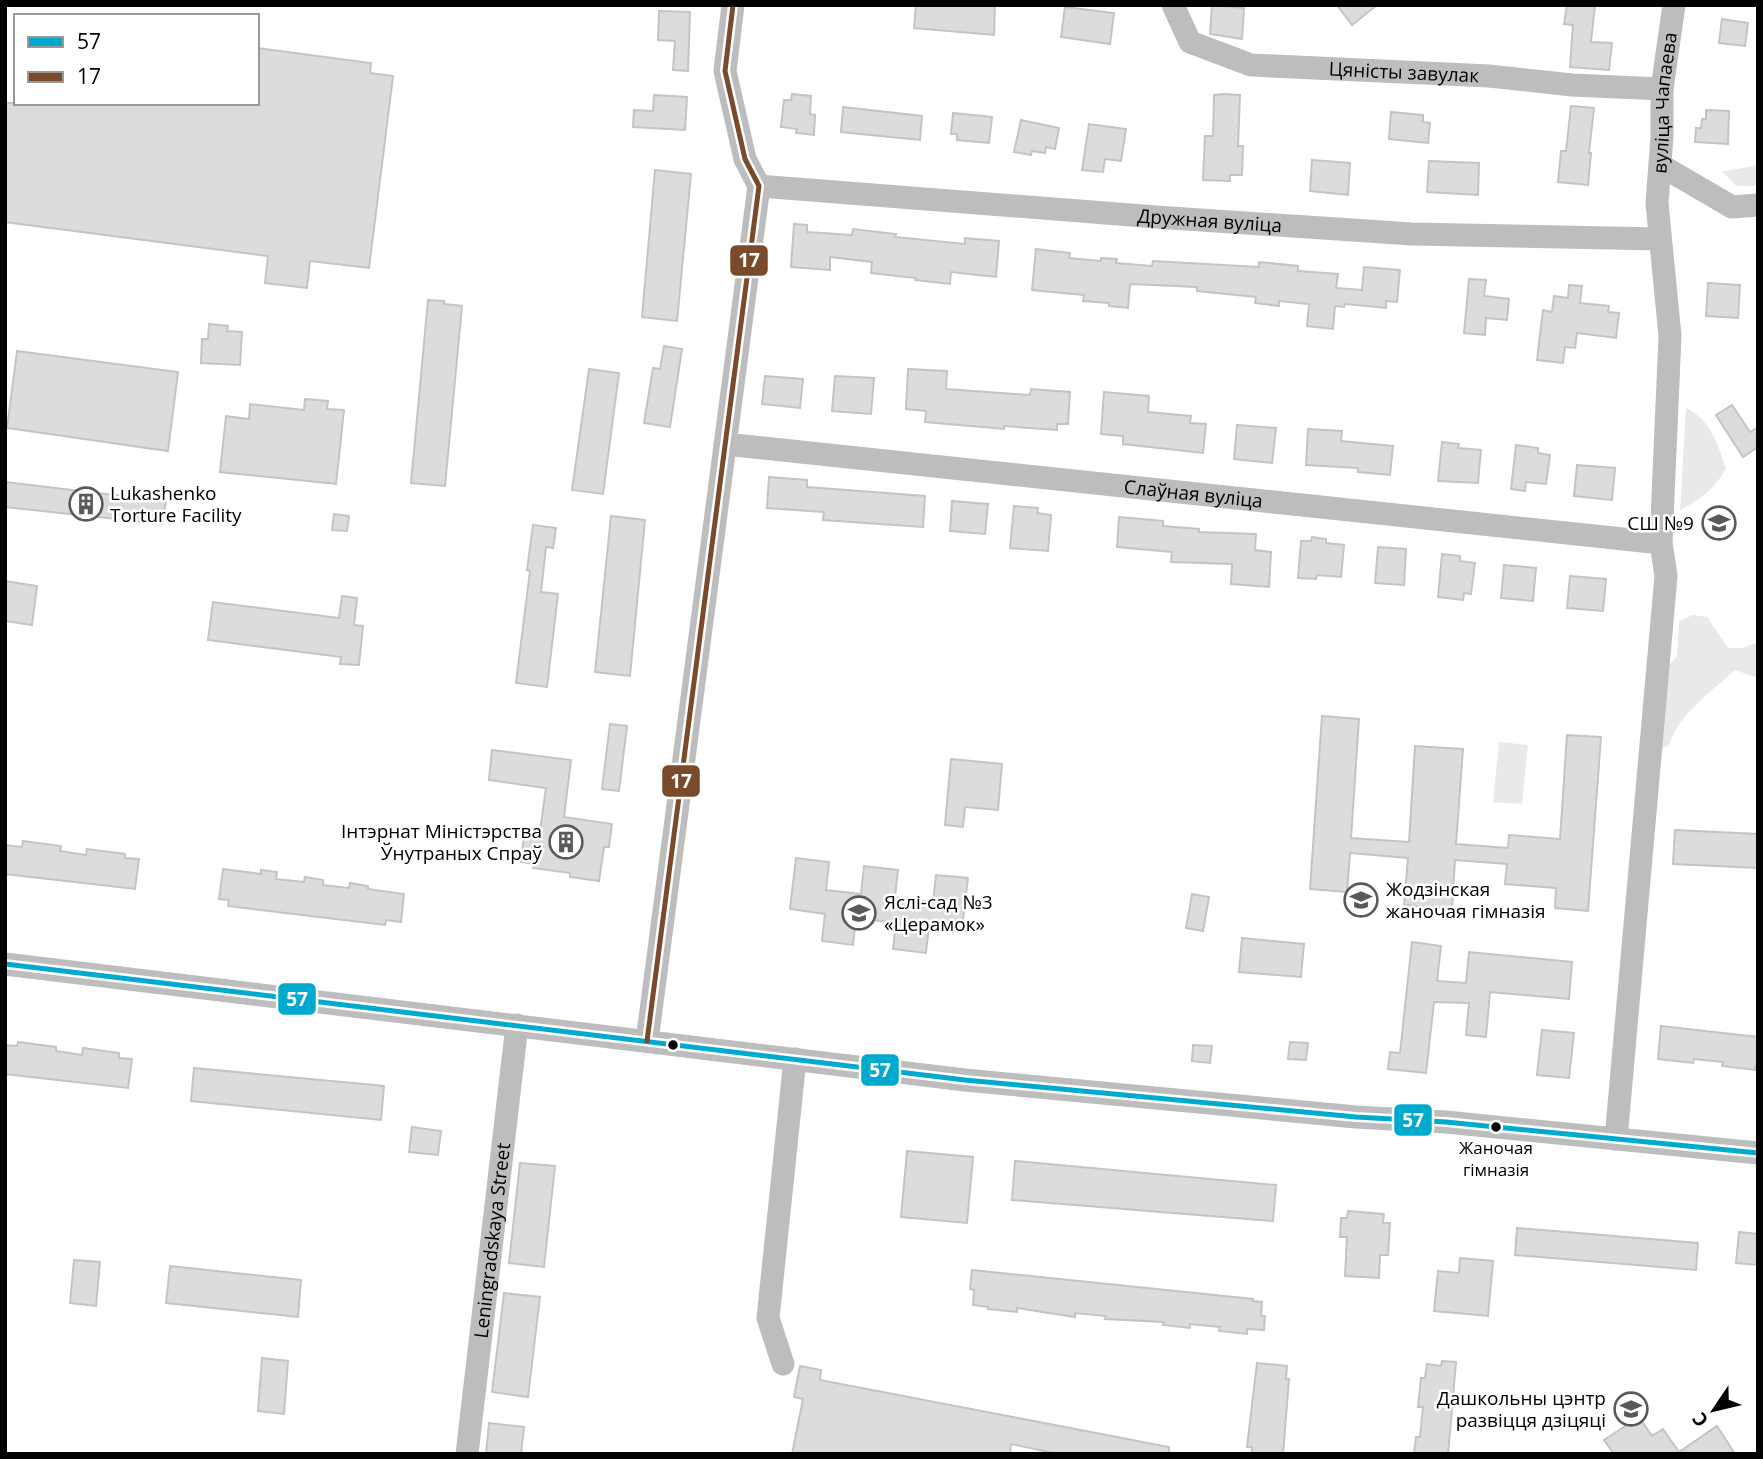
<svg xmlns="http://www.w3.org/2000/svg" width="1763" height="1459" viewBox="0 0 1763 1459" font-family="'Open Sans',sans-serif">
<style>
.green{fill:#e9e9e9}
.building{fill:#dcdcdc;stroke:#c4c4c4;stroke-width:2}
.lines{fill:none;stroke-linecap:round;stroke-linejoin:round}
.minor{stroke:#bdbdbd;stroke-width:23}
.bus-1-casing{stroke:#fff;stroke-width:10}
.bus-2-casing{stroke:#fff;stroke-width:10}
.bus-1{stroke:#00a9ce;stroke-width:5}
.bus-2{stroke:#7a4b2a;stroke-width:5}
.bus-dot{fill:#000;stroke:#fff;stroke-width:2.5}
.labels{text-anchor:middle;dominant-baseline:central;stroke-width:5;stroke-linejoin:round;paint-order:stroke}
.bus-label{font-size:17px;fill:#000;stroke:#fff}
.street-label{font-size:19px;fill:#000;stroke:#fff}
.poi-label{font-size:19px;fill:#000;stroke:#fff;text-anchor:start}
.line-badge{stroke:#fff;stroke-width:2.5}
.badge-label{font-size:19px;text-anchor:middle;font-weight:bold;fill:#fff}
</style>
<rect width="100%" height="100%" fill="#fff"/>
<path class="green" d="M1758,165V186H1737L1722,172Z
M1686,408C1710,419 1718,444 1726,469C1715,488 1700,500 1680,510Z
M1693,615L1707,617L1728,648H1742L1758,642V678L1735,670C1712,691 1678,715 1669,745L1661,749L1663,672L1677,656L1679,621Z
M1499,742L1528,745L1522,804L1493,802Z"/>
<path class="building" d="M916,5H995L994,35L914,28Z
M1212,5L1244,8L1242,39L1210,34Z
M1337,5H1377L1352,25Z
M1567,5H1595L1591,42L1612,43L1609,70L1570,67L1573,25L1564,24Z
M1065,7L1114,13L1110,44L1061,37Z
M659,11L690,12L688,71L673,70L675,41L658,40Z
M1722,19L1748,23L1745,46L1719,43Z
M257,48L371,63L370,73L393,76L369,268L310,261L307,288L265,283L268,256L5,222V103H257Z
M792,94L811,96L810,114L815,115L814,135L796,133L797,129L781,127L784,100H791Z
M1223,94L1240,95L1238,146H1243L1242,175H1230V181L1203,180L1205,136H1213L1214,95Z
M654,95L687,97L685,130L633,127L634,110L653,111Z
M1571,106L1594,108L1589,153H1591L1588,185L1558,182L1561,151H1566Z
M843,107L922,116L920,140L841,132Z
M1706,110L1729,111L1728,144L1695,142L1696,128H1701L1702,119H1706Z
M1391,112L1423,115V122L1430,123L1428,143L1389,139Z
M953,113L992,117L989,143L957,140V134H951Z
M1021,120L1059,128L1055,149L1046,147L1045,153L1032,151L1031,155L1014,152Z
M1089,124L1126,129L1121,161L1105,159L1103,172L1082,170Z
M1312,160L1350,163L1348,195L1310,191Z
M1429,161L1479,163L1478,195L1427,192Z
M655,170L691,174L677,321L642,317Z
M794,224L807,225V232L852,235L853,229L896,234L895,237L965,244V238L999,241L996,277L951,272L950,284L915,280L916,278L871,273L872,262L830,257V270L791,267Z
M1036,249L1070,253L1069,258L1101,261V258L1117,259L1116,263L1152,266L1153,261L1259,267V262L1298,266V271L1338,274L1336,288L1362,290L1364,267L1400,270L1397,302L1386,301V308L1345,304L1344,307L1335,306L1333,329L1307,326L1309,304L1279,301V306L1255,303L1256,297L1197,291V287L1130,284L1128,308L1109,306V303L1083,301L1084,295L1032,290Z
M1469,279L1486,280L1484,296L1509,299L1507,320L1486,318L1485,335L1464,333Z
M1708,283L1740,285L1738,318L1706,316Z
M1569,285L1582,286L1580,303L1609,306L1608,312L1619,313L1616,338L1577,333L1575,348L1565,347L1563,363L1537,360L1543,310L1552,312L1554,296L1568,298Z
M428,300L444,301V304L462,306L445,486L411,483Z
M209,324L228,326L227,331L242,332L240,365L201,363L202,339H208Z
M664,346L682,349L670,427L644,423L653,368L660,369Z
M17,351L178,372L168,451L7,428Z
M589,369L619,373L603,494L572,490Z
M908,369L947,371L946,389L1030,395L1031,389L1070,392L1068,424H1057V430L1004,426V429L925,422L926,411L906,409Z
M765,376L803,379L800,408L762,404Z
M835,376L874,378L871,414L832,411Z
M1104,392L1149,396L1148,412L1191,416L1190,423L1206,424L1203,453L1123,444V436L1101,434Z
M305,399L328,401L327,409L344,410L336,484L220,472L226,416L249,419L250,404L304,410Z
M1732,405L1750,432L1758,427V447L1743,457L1716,415Z
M1237,425L1276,428L1272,463L1234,459Z
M1308,429L1342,431L1341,441L1393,446L1390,475L1358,472V468L1306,465Z
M1442,442L1459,444L1458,448L1481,450L1478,483L1438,481Z
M1516,445L1538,448V453L1550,455L1546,484L1526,482L1525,491L1511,489Z
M1577,465L1615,468L1612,500L1574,496Z
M769,477L807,480V487L925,496L923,527L823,520L824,512L767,508Z
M5,482L166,501L162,524L5,507Z
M952,501L988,504L985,534L950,531Z
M1014,506L1038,508L1037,513L1051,515L1048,551L1010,548Z
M334,514L349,516L347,531L332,530Z
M611,516L645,520L630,676L595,672Z
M1119,517L1163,521V526L1199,529V532L1256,534L1255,550L1271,552L1269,587L1231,584L1232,564L1171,562L1172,552L1117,547Z
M533,525L556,528L553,548L546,547L541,592L558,594L547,687L516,683L530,571L527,570Z
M1312,537L1326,539V543L1344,545L1341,577L1317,575L1316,579L1298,578L1301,541H1311Z
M1378,547L1406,549L1404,585L1375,583Z
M1442,554L1460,556V561L1475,563L1471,594L1464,593L1463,600L1438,597Z
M1504,565L1536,568L1533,601L1501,598Z
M1570,576L1606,579L1603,611L1567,608Z
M5,581L37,586L32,625L5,621Z
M342,596L357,598L354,625L363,626L359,665L340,664L341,657L208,640L213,602L339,618Z
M1322,716L1359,719L1351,838L1409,842L1415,746L1463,749L1456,844L1508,848L1509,835L1560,839L1567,735L1601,737L1588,911L1555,908L1556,888L1505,884L1507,864L1455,860L1452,909L1404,905L1408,858L1350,853L1347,892L1310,889Z
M610,724L627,726L619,791L602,789Z
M492,750L571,760L564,817L612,824L609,847H604L599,881L570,877V873L533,868L534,864L521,862L524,836L539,838L546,788L489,780Z
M951,759L1002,764L998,810L965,807L963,827L945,825Z
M1675,830L1758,834V868L1673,864Z
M23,841L61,846L60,851L86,855L87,849L125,854V858L139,859L135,889L5,874V845L22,847Z
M796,858L829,862L826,890L861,894L864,866L898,870L895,897L933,902L936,875L968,878L962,929L929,925L926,953L893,949L896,923L856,918L853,945L822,941L825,914L790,909Z
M223,869L261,874V870L277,872L276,879L304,882L305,877L323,880V885L349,888L350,883L368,886V889L404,894L401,922L386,920L385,925L228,906L229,900L219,899Z
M1192,894L1209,897L1203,931L1186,928Z
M1242,938L1304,944L1301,977L1239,972Z
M1412,942L1441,946L1437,981L1466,983L1469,952L1572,962L1569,999L1490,992L1486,1037L1466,1035L1469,1003L1434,1002L1426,1073L1388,1069L1390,1052L1400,1053Z
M1661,1026L1758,1037V1065H1756L1755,1070L1722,1066L1723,1062L1694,1059L1693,1063L1658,1059Z
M1542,1030L1574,1033L1569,1078L1537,1075Z
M18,1042L56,1047V1051L82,1055L83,1048L119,1053V1058L132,1059L128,1088L5,1074V1045L17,1046Z
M1290,1042L1308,1043L1306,1060L1288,1059Z
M1193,1045L1212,1046L1210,1063L1192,1061Z
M194,1068L384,1086L381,1120L191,1101Z
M412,1127L441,1131L438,1155L409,1152Z
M907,1151L973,1157L967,1223L901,1217Z
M1015,1161L1276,1185L1273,1221L1012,1200Z
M520,1163L555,1166L544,1267L509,1263Z
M1348,1211L1384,1214L1383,1223H1390L1388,1255H1380L1379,1278L1345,1276L1347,1237H1340L1341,1218H1347Z
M1517,1228L1698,1243L1696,1270L1515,1255Z
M1739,1232L1758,1234V1265L1736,1263Z
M1460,1258L1493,1261L1488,1316L1434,1311L1438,1271L1459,1273Z
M74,1260L100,1262L96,1306L70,1303Z
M170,1266L301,1280L298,1317L166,1303Z
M972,1270L1253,1299V1301L1262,1302L1261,1316H1265L1264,1330L1247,1329V1334L1219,1331L1220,1327L1190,1324V1328L1163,1325L1164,1322L1105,1319L1106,1316L1075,1313V1317L1017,1308V1312L988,1309V1307L973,1305L974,1290L970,1289Z
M504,1293L540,1297L528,1397L492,1392Z
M262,1358L288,1361L284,1414L258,1411Z
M1442,1361L1456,1362L1448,1454H1414L1416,1437H1420L1423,1407H1418L1421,1378H1425L1427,1364L1441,1366Z
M1257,1363L1287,1366L1286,1379H1289L1283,1454H1252V1447H1247Z
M800,1366L821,1370L820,1380L1169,1447V1454H1058L1011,1444L1010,1454H792L803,1399L794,1397Z
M1639,1417L1652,1436L1663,1429L1679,1452L1717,1426L1735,1454H1614L1604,1440Z
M489,1423L524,1427L521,1454H486Z"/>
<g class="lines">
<g class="minor">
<path id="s1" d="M1173,5L1190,42L1251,65L1489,76L1572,85L1662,89"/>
<path d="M1660,165L1732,207L1758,205"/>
<path id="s2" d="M759,186L1156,217L1412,234L1659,239"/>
<path id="s3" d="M725,444L1661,543"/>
<path d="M5,964L965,1080L1356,1117L1446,1122L1758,1153"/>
<path d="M647,1041L759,186L745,159L725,71L733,5"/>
<path id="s4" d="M1616,1139L1666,576L1661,543L1670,336L1657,203L1662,137V89L1674,5"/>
<path d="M783,1364L768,1318L795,1059"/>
<path id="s5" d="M467,1454L517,1025"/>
</g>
<defs>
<path id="bus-1" d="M5,964L965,1080L1356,1117L1446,1122L1758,1153"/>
<path id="bus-2" d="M647,1041L759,186L745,159L725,71L733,5"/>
</defs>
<use href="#bus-1" class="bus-1-casing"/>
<use href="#bus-2" class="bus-2-casing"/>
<use href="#bus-1" class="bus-1"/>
<use href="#bus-2" class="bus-2"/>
</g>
<defs>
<symbol id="building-ring" viewBox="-11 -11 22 22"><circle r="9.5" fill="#fff" stroke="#595959" stroke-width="1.5"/><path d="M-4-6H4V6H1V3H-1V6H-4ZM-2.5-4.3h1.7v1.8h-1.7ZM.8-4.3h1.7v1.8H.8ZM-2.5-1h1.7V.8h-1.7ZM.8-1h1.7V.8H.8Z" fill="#595959"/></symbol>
<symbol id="school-ring" viewBox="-11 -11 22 22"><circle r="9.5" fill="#fff" stroke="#595959" stroke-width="1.5"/><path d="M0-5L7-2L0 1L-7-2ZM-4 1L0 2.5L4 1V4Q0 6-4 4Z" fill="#595959"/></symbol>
</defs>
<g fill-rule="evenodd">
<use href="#building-ring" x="67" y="485" width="38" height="38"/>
<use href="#school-ring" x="1700" y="504" width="38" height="38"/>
<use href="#building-ring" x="547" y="823" width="38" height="38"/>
<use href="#school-ring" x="1342" y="881" width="38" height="38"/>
<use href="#school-ring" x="840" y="894" width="38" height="38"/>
<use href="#school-ring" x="1612" y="1390" width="38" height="38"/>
</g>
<g class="bus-dot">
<circle cx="673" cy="1045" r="6"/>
<circle cx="1496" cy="1127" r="6"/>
</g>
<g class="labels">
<g class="bus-label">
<text x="1496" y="1147">Жаночая<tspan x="1496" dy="22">гімназія</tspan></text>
</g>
<g class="street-label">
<text stroke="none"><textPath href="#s1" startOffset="259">Цяністы завулак</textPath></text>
<text stroke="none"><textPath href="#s4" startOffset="1040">вуліца Чапаева</textPath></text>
<text stroke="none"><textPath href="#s2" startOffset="452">Дружная вуліца</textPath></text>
<text stroke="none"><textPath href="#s3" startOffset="471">Слаўная вуліца</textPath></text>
<text stroke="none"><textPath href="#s5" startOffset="215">Leningradskaya Street</textPath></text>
</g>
<g class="poi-label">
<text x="110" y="493">Lukashenko<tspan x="110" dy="22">Torture Facility</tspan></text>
<text x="1694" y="523" text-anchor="end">СШ №9</text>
<text x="542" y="831" text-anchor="end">Інтэрнат Міністэрства<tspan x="542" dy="22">Ўнутраных Спраў</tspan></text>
<text x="1386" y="889">Жодзінская<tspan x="1386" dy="22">жаночая гімназія</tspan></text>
<text x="884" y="902">Яслі-сад №3<tspan x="884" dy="22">«Церамок»</tspan></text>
<text x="1606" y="1398" text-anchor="end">Дашкольны цэнтр<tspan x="1606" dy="22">развіцця дзіцяці</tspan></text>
</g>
</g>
<g class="line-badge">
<rect x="729" y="244" width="40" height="33" rx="7" fill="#7a4b2a"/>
<rect x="661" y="764" width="40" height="34" rx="7" fill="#7a4b2a"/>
<rect x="277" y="982" width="40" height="34" rx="7" fill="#00a9ce"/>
<rect x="860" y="1053" width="40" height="34" rx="7" fill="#00a9ce"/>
<rect x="1393" y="1103" width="40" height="34" rx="7" fill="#00a9ce"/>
</g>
<g class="badge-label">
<text x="749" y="267">17</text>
<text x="681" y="788">17</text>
<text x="297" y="1006">57</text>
<text x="880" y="1077">57</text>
<text x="1413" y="1127">57</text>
</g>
<rect width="1763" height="1459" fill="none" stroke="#000000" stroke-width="14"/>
<rect x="14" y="14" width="245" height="91" fill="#ffffff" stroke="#999999" stroke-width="2"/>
<rect x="28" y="37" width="35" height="10" fill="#00a9ce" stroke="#999999" stroke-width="2"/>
<text x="77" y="49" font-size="21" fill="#000000">57</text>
<rect x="28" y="72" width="35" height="10" fill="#7a4b2a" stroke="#999999" stroke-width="2"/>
<text x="77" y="84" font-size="21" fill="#000000">17</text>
<g transform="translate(1714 1410) rotate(235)" stroke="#ffffff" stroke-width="5" paint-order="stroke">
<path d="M0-5L12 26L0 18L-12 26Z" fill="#000000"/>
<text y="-10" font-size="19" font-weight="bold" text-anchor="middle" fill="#000000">С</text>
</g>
</svg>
